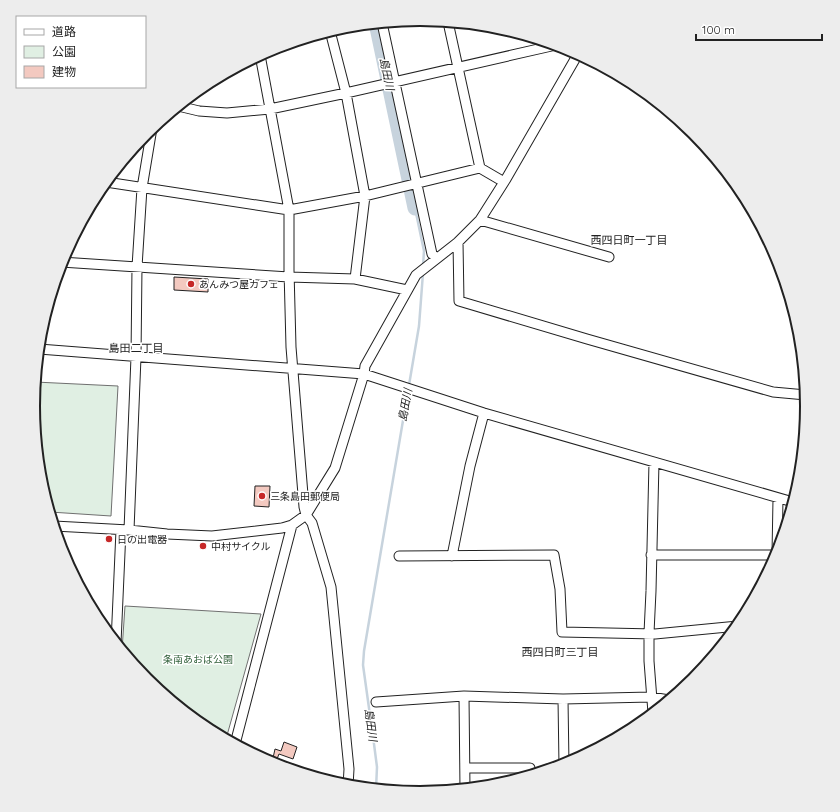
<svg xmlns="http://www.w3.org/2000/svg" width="840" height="812" viewBox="0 0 840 812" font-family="Quicksand,'Noto Sans JP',sans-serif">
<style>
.green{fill:#e0efe3;stroke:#6f6f6f}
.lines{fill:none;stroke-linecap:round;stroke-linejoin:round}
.stream{stroke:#c7d3dd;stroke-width:2.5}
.river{stroke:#c7d3dd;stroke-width:15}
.building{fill:#f3c9c0;stroke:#222}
.minor-casing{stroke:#222;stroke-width:11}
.minor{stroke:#fff;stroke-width:9}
.poi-dot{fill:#c62828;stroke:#fff;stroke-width:1.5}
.labels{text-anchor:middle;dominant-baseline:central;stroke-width:3;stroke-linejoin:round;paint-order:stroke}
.poi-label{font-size:10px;fill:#222;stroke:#fff;text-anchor:start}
.park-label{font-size:10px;fill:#2f5e38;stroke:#fff}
.water-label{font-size:11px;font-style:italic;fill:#222;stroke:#fff}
.neighbourhood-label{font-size:11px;fill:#222;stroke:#fff}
.rim{fill:none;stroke:#222;stroke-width:2}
</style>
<rect width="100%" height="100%" fill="#fff"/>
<path class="green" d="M35,382L118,386L111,516L50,512L40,481L33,406Z
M125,606L261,614L226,739L205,728L146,679L122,650Z"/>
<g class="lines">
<path class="stream" d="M415,208L424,251L423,266
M376,789L377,767L374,744L363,665L364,651L419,326L423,273"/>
<path class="river" d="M376,23L415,208"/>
</g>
<path class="building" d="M174,277L208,279V292L174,290Z
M255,486H270L269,507L254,506Z
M284,742L297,747L293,759L279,754L277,759L280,760L278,765L264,759L265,755L273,758L275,749L281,751Z"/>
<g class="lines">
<defs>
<path id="minor" d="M448,22L480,168
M382,23L432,254L437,258
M330,31L346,93L365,196L355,279
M178,106L199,111L227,113L270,109L346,93L556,45
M106,182L289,210L365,196L480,168L504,182
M480,220L609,257
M458,242L459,301L587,339L773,392L806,395
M61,262L289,277L355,279L407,290
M39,349L364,374L484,413L793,502
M54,526L129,530L167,534L212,536L282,528L292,525L306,515L304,507L291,347L289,270V210L260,55
M129,530L136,357L137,267L142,188L152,128
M777,554L778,499
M651,555H777
M399,556L554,555L560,589L562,632L655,634L738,626
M452,556L470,466L484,413
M116,643L121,530
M464,696L465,789
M563,699L564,765
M376,702L464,696L563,699L651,697L669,700
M653,713L649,661V633L651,591L654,462
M235,744L292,525
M465,768H530
M348,786L349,769L331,587L312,523L306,515L335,468L364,374L365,366L416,275L458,242L480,220L506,179L578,54"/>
</defs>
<use href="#minor" class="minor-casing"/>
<use href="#minor" class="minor"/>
</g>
<g class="poi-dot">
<circle cx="191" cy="284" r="4"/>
<circle cx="262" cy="496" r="4"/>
<circle cx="109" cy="539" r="4"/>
<circle cx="203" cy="546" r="4"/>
</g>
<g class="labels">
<g class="poi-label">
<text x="199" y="284">あんみつ屋カフェ</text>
<text x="270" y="496">三条島田郵便局</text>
<text x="117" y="539">日の出電器</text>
<text x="211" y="546">中村サイクル</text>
</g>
<g class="park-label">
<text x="198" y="659">条南あおば公園</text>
</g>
<g class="water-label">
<text transform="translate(387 74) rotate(78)">島田川</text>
<text transform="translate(405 405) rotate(-80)">島田川</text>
<text transform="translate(371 725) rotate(82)">島田川</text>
</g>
<g class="neighbourhood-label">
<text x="629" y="240">西四日町一丁目</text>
<text x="136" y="348">島田二丁目</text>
<text x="560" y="652">西四日町三丁目</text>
</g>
</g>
<path d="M0 0H840V812H0ZM40 406a380 380 0 1 1 760 0a380 380 0 1 1-760 0Z" fill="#ededed" fill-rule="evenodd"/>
<path class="rim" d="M40 406a380 380 0 1 1 760 0a380 380 0 1 1-760 0Z"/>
<rect x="16" y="16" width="130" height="72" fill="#ffffff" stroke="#a7a7a7"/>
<rect x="24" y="29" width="20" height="6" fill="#ffffff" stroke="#a7a7a7"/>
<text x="52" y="36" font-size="12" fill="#222222">道路</text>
<rect x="24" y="46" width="20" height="12" fill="#e0efe3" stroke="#a7a7a7"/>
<text x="52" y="56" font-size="12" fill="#222222">公園</text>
<rect x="24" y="66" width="20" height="12" fill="#f3c9c0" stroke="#a7a7a7"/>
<text x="52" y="76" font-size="12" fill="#222222">建物</text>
<path d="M696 34v6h126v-6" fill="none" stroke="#222222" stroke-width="2"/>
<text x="702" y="34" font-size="12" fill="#222222" stroke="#ffffff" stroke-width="3" paint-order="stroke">100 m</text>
</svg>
